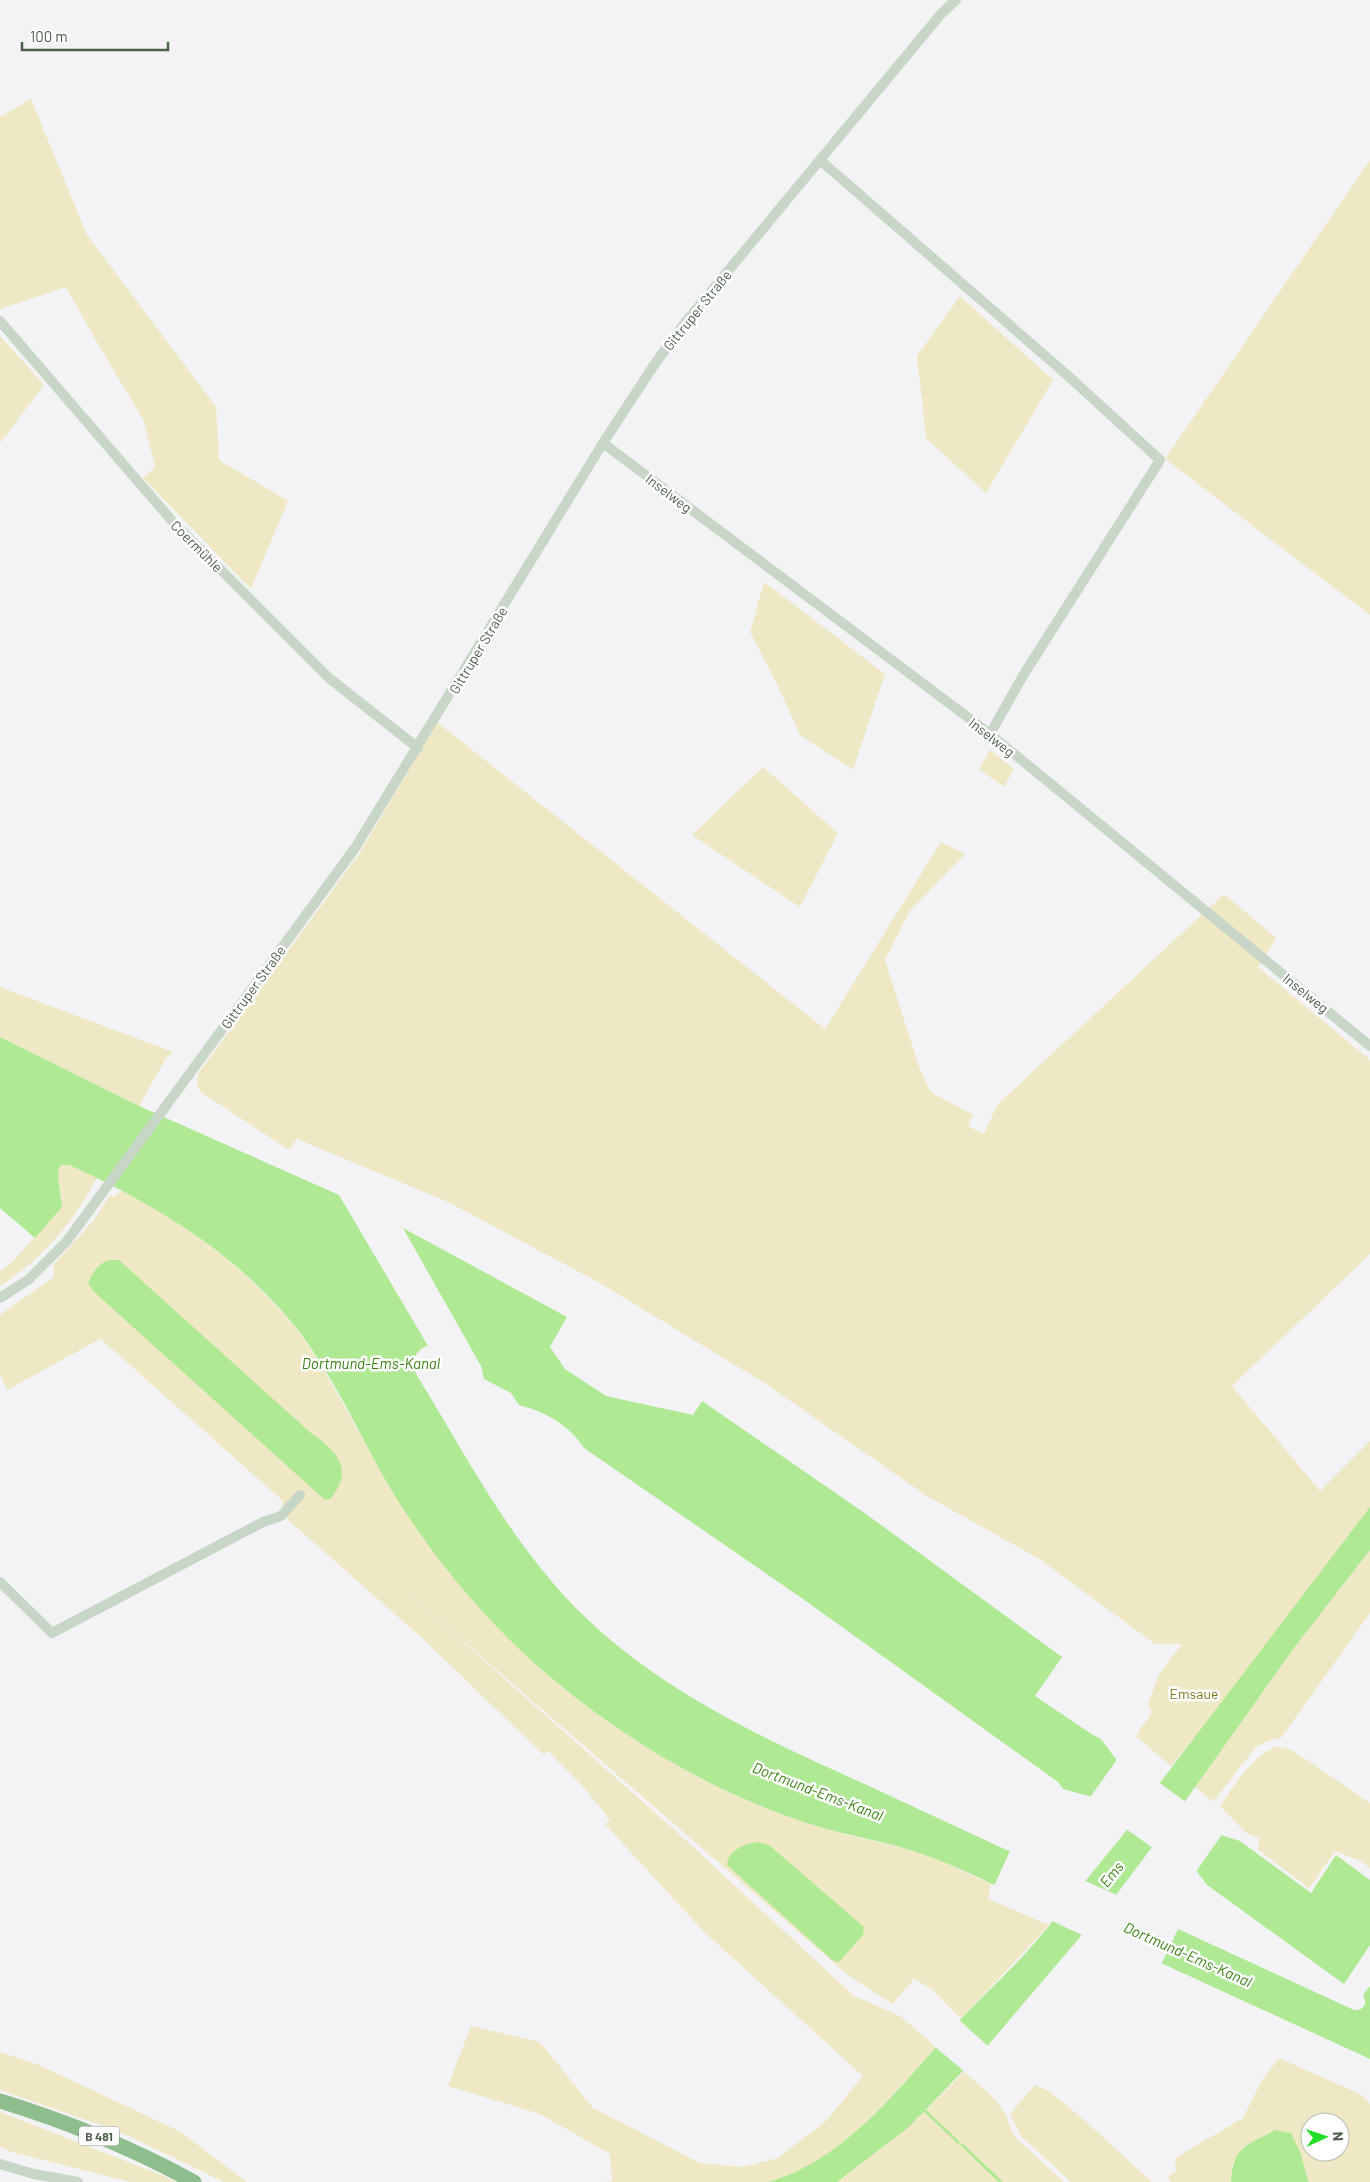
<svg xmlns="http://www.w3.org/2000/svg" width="1370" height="2182" viewBox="0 0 1370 2182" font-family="Barlow,sans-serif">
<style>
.green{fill:#efe8c5;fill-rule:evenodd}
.water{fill:#b0e994}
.pier{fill:#f3f3f5}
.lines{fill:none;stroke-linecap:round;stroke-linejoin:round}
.stream{stroke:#b0e994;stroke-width:3}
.minor{stroke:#c8d6c7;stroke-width:10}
.highway{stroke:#8ebe8d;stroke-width:15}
.labels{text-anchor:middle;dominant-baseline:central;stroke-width:5;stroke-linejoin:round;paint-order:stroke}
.shield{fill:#fff;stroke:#828f81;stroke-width:1}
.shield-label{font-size:12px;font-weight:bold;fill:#4c5f4b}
.street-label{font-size:14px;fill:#4c5f4b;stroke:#fff}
.park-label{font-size:14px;fill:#7a771b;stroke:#fff}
.water-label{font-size:15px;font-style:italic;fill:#388412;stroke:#fff}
</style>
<rect width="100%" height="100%" fill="#f3f3f5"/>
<path class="green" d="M31,99L87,235L216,407L219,460L288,501L251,589L143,478L155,467L143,419L98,344L66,287L0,309V117Z
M1370,160V615L1165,459Z
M960,296L1053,380L986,493L926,438L917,356Z
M0,336L44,385L0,443Z
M764,582L885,674L853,770L800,735L776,682L750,632Z
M437,722L825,1029L941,842L965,854L909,912L885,960L920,1070L931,1092L973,1115L968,1126L984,1134L997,1105L1224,894L1276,938L1258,967L1370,1060V1254L1232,1386L1320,1491L1370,1441V1525L1171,1766L1136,1736L1152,1712L1148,1704L1159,1674L1182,1644H1155L1041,1560L927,1496L763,1382L598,1282L448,1202L297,1139L289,1150L201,1092L197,1086L198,1074L359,854Z
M990,750L1014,769L1004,787L979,769Z
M763,767L838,833L800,907L692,835Z
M0,987L173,1052L166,1058L139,1106L0,1037Z
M65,1164L97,1177C74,1222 42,1259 0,1286V1272L12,1262L62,1207L58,1172L59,1168Z
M123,1190C186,1225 248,1269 293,1325C325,1365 345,1410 371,1453C408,1514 451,1579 500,1630C574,1706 673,1773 773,1811C801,1822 831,1831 861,1838C881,1843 902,1847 922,1854C946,1862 968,1874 991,1884L988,1899L1049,1925L961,2019L933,1990L914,1979L892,2004L848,1975L401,1587L679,1834L854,1996L900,2016L936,2047C889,2099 838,2163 768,2182H603L612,2181L610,2154L540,2114L448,2086L471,2026L540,2042L593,2108L700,2163L743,2167L778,2158L827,2120L863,2076L704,1932L605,1824L610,1820L581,1784L548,1751L543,1754L423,1639L286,1518L281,1516L283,1501L104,1342L100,1339L7,1390L0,1374V1315L54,1277L53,1265L94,1220L110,1195L113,1197Z
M1370,1550V1613L1281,1738L1270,1740L1256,1747L1213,1802L1195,1787L1294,1648Z
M1275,1747H1284L1295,1752L1370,1803V1868L1361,1861L1335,1851L1309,1888L1257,1849L1260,1838L1246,1833L1220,1806C1236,1784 1249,1759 1275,1747Z
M0,2052L39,2065L181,2132L247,2182H224L118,2131L0,2090Z
M1279,2058L1362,2095L1370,2104V2182H1309L1307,2172L1276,2130L1248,2144L1232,2165L1231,2182H1171L1168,2176L1176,2171L1175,2158L1243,2118L1262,2080ZM1310,2122H1340V2152H1310Z
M964,2072C979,2085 998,2098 1007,2118C1010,2126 1012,2132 1017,2139L1064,2182H837L909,2127Z
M1035,2085L1049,2091L1082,2118L1152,2182H1071L1021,2136L1010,2114Z
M0,2112L164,2176L176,2182H131L12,2152L0,2147Z"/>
<path class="water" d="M0,1037L139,1106L339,1195L428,1346C415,1349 411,1362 416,1374C466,1455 510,1542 578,1610C660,1692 765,1739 869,1786C940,1819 1011,1852 1082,1885L1131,1825L1093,1797L1063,1789L1058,1782L803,1599L584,1448C569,1425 546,1412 519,1405L511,1393L484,1379L481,1366L403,1228L567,1317L550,1347L565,1369L606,1396L693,1415L702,1401L866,1514L1062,1657L1035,1696L1093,1735L1101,1739L1118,1762L1156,1788L1370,1507V1550L1294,1648L1181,1807L1221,1835L1240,1841L1311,1893L1336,1855L1370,1880V1945L1344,1984L1207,1885L1196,1870L1156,1842L1113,1899L1354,2010C1364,2011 1368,2003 1363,1995L1370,1986V2059L1087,1929L989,2044L909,2127L837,2182H768C849,2160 907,2077 962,2018C994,1984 1030,1953 1057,1915C1013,1895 968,1870 922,1854C886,1841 847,1836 810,1824C708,1791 614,1734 534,1663C482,1616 436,1560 398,1501C363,1444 338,1382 297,1329C238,1254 155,1204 69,1165H62L59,1168L58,1176L62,1207L35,1238L0,1208Z
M110,1260H119L311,1433C337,1451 355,1470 330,1499L325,1500L93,1291L88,1283C93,1272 98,1263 110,1260Z
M758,1842L769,1845L864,1927L863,1935L840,1961L836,1962L831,1959L727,1865C728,1849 746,1844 758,1842Z
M1275,2130L1291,2133L1300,2152L1309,2182H1231C1233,2146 1246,2146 1275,2130Z"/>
<path class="pier" d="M1118,1758L1155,1785L1157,1781L1187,1803L1185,1806L1223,1833L1195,1873L1157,1846L1154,1849L1125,1828L1128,1825L1089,1799Z
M1011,1849L1082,1882L1083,1880L1119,1896L1117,1898L1179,1927L1161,1965L1087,1932L1084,1936L1050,1920L1053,1916L993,1888Z
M958,2019L989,2047L966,2073L934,2046Z"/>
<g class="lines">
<path class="stream" d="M922,2108L958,2142
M962,2145L1001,2182"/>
<path class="minor" d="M820,160L1066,374L1160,460L1024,674L990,734
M0,321L173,522L329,678L418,748
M603,443L990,734L1370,1046
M0,1298L28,1280L67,1241L355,848L603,443L654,365L684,324L941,14L956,0
M0,1582L52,1633L263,1522L281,1516L300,1495
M0,2164L34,2174L78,2182"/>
<path class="highway" d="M0,2101C68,2122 132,2148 194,2182"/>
</g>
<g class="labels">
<rect class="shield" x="79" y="2126.5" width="40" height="19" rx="4"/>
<g class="shield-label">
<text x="99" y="2136">B 481</text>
</g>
<g class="street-label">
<text transform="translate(697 310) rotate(-51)">Gittruper Straße</text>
<text transform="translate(669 493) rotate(37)">Inselweg</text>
<text transform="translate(197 546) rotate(45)">Coermühle</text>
<text transform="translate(478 650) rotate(-59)">Gittruper Straße</text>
<text transform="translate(992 737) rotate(38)">Inselweg</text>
<text transform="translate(253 987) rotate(-54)">Gittruper Straße</text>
<text transform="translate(1306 993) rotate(39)">Inselweg</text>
</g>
<g class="park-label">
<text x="1194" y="1693">Emsaue</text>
</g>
<g class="water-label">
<text x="371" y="1363">Dortmund-Ems-Kanal</text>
<text transform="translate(818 1791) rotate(21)">Dortmund-Ems-Kanal</text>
<text transform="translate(1111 1874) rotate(-51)">Ems</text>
<text transform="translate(1188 1954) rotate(24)">Dortmund-Ems-Kanal</text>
</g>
</g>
<g transform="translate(1325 2137) rotate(87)"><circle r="24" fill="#ffffff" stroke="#b7bfb7"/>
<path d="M0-4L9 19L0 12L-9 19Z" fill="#23de27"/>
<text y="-8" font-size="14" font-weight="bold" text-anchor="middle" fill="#4c5f4b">N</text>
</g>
<path d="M22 42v8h146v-8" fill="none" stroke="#4c5f4b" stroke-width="2.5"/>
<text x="30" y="42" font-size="15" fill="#4c5f4b" stroke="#ffffff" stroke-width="4" paint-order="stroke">100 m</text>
</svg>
